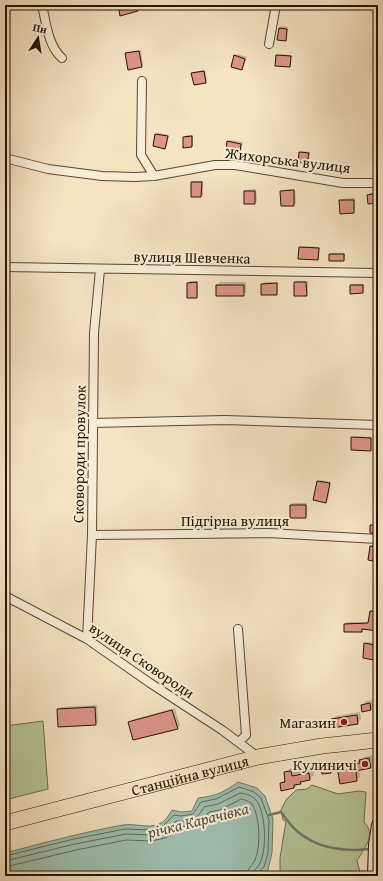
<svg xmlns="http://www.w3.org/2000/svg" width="383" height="881" viewBox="0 0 383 881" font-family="'Gentium Book Plus',serif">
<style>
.green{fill:#b6c598;stroke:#6c6c4c}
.water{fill:#9dbeaf;stroke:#6c7a69}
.shadow{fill:#0003}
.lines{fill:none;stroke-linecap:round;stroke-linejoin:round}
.shore{stroke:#606858;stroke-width:1}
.stream{stroke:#6c7a69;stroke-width:2.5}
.building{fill:#de9489;stroke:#231300}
.street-casing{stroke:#584730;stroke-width:10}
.secondary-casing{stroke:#231300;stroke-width:14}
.highway-casing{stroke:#231300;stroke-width:16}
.street{stroke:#f8edd7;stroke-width:8}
.secondary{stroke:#f8edd7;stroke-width:12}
.highway{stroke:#f5e3c2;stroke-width:15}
.poi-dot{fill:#8f2418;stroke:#f8edd7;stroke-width:1.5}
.labels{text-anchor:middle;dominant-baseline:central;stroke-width:4;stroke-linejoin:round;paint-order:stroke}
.street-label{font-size:15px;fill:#231300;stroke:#f8edd7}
.poi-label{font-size:15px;fill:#231300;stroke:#f8edd7;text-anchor:end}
.water-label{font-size:16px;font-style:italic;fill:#4e4f3d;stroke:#f8edd7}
</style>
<rect width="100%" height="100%" fill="#f5e3c2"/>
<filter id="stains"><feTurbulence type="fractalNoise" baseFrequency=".005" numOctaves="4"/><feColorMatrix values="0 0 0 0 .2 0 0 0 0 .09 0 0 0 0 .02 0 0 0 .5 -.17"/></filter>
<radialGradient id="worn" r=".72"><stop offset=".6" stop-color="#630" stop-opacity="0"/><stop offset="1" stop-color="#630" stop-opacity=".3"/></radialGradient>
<path class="green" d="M43,721L48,789L5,800V726Z
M312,785L338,794L359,791L366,792L364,822C377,835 364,848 357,861L361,876H280V858L286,821L283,820L281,810L286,800L296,790L307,789Z"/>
<path class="water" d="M238,782L257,788L265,796L273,819L272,853L268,870L260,876H5V853C44,843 83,832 123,825C135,823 148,829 159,824C165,822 169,815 172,810L181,812L192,811L198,798C216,796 223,793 238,782Z"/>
<path class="shadow" d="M74,5H85L83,7L74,8Z
M119,5H138L139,9L137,10Z
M281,26L288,27L287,38L285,40L279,28Z
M141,50L143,65L142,66L127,54L128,52Z
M237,54L247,57L242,69L235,56Z
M279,54L292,55L291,64L289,66L277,56Z
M205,70L207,80L206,82L192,73L194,72Z
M158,133L169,135L167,146L165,148L156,134Z
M186,135H193V145L192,146L184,137Z
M230,140L243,142L241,150L240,152L228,142Z
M302,151L310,152L309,161L307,162L300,152Z
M194,181H203V195L201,196L192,182Z
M256,189L257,201L255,203L245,191L246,190Z
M295,189L296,203L294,205H282L281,191L283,190Z
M378,192V202L368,195L370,193Z
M355,198V211L354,212L340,200L342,199Z
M301,246L320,247L319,257L318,259L300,248Z
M332,253H345V259L343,260L330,255Z
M190,281H198V295L197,297L188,283Z
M297,281H308V293L306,295L295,283Z
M220,282H246V292L243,295L217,285Z
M264,282H278V292L276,294H262V284Z
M353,284H364V291L362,292L351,285Z
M354,436L372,437V448L370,450L352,438Z
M319,480L331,482L328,500L326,502L317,481Z
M293,503H307V515L305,517L291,505Z
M374,543L378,544V561L371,546Z
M5,606H8L7,621L6,623Z
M372,610H378V630L364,628L362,631H345V624L346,622H370V612Z
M367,642L376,643L375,657L373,659L365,644Z
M5,660H10L11,686L8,689H5Z
M378,684V694H375Z
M374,700L375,706L371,709L363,711L362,705L366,701Z
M97,705L98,722L96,724L58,710L61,707Z
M175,708L180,726L177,728L129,723L132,720Z
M360,712L361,719L357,723L332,719L336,716Z
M372,755L374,764L371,767L359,770L360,777L357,780L338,767L342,764L360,761L364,757Z
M334,764L335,768L331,772L322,769L326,765Z
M295,768L296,772L313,769L314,775L310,779L303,781L294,788L281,783L285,779V773L289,769Z"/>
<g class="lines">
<path class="shore" d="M5,856L74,839L125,829L151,830L161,828L174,815L181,816L193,814L201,802L216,799L239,787L254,792L261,798L269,820L268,853L264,867L259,872L258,876
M5,861L75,844L126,834L151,835L163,833L167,830L176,821C191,822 197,820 204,807L218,804L240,793C246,794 252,795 256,800C266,813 267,849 260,863C258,868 253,869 253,876
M5,867L76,850L126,840L151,841L165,838L170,835L178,828L199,823L209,812L220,810L241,799C245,800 249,801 252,804C260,816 261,847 255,860C252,866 247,868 247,876"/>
<path class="stream" d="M269,815L281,812C286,818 291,826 297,831C316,848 343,852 368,849"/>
</g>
<path class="building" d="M118,5H136L138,11L120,16Z
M279,28L287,29L286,41L277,40Z
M139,51L142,67L128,70L125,53Z
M234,55L245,59L242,70L231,67Z
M276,55L291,56L290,67L275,66Z
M204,71L206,83L194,85L191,73Z
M155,134L168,136L165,149L153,146Z
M192,136V147L183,148V137Z
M227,141L241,144L240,153L226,150Z
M299,152L309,153L307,163L298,162Z
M191,182H202L201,197H191Z
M294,190V206H281L280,191Z
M244,191H255V204H244Z
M378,193V203L368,204L367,195Z
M339,200H354V213L340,214Z
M299,247L319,248L318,260L298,259Z
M329,254H344V261H329Z
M197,282V298H187V283Z
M294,282H306L307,296H294Z
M277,283V295H261V284Z
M216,285H244V296H216Z
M350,285H363V293L350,294Z
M351,437L371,438V451L351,450Z
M317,481L330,483L326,503L313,500Z
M290,505H306V518H290Z
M370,525H378V533H370Z
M370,546L378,547V562L368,560Z
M370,611L378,612V631L362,629V632H344V624L368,623Z
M364,643L375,645L374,660L363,658Z
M370,703L371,710L362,712L361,705Z
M95,707L96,725L58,727L57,709Z
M172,710L178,729L133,740L128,722Z
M357,715L358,724L332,728L331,719Z
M369,758L371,768L356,771L357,781L340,784L337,767L360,763L359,760Z
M330,767L331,773L322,774L321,768Z
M291,771L292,776L309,773L310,780L300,782L301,784L294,785V788L281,791L280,783L285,782L284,772Z"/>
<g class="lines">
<defs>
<path id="street" d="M42,5C46,22 48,46 62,58
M269,44L276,5
M142,81L141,155L154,176
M5,158L48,169L102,176L135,177L154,176L215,165H235L343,183H378
M5,267L378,273
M93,423L225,420L378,425
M92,535L268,533L378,539
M5,596L87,639L150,683L222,730L258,757
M238,629L246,735L239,742
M87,639L92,535L94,333L100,270"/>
<path id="secondary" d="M374,876L375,845L378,825"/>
<g id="highway">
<path id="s1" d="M5,823L258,757L322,746L378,740"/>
</g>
</defs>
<use href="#street" class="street-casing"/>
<use href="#secondary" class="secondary-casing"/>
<use href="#highway" class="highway-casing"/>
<use href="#street" class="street"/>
<use href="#secondary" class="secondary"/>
<use href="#highway" class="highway"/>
</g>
<g class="poi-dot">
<circle cx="344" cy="722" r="4"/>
<circle cx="365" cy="764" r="4"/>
</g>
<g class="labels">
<g class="street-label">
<text transform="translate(288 160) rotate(7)">Жихорська вулиця</text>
<text transform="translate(192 257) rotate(1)">вулиця Шевченка</text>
<text transform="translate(79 454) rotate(-89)">Сковороди провулок</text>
<text x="235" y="520">Підгірна вулиця</text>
<text transform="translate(142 660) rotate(34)">вулиця Сковороди</text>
<text stroke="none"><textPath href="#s1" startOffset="191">Станційна вулиця</textPath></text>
</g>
<g class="poi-label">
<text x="336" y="722">Магазин</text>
<text x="357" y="764">Кулиничі</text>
</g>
<g class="water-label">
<text transform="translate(198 820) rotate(-14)">річка Карачівка</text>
</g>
</g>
<rect width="383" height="881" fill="none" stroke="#f5e3c2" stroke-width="20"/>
<rect x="6" y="6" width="371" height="869" fill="none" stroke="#231300" stroke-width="2"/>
<rect x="10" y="10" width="363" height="861" fill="none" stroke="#231300"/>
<g transform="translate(38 38) rotate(12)" stroke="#f8edd7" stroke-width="3" paint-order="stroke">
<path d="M0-3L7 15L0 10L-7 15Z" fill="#231300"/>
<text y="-6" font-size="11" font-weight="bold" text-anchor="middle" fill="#231300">Пн</text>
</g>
<rect width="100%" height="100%" filter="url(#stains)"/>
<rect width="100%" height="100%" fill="url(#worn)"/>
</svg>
